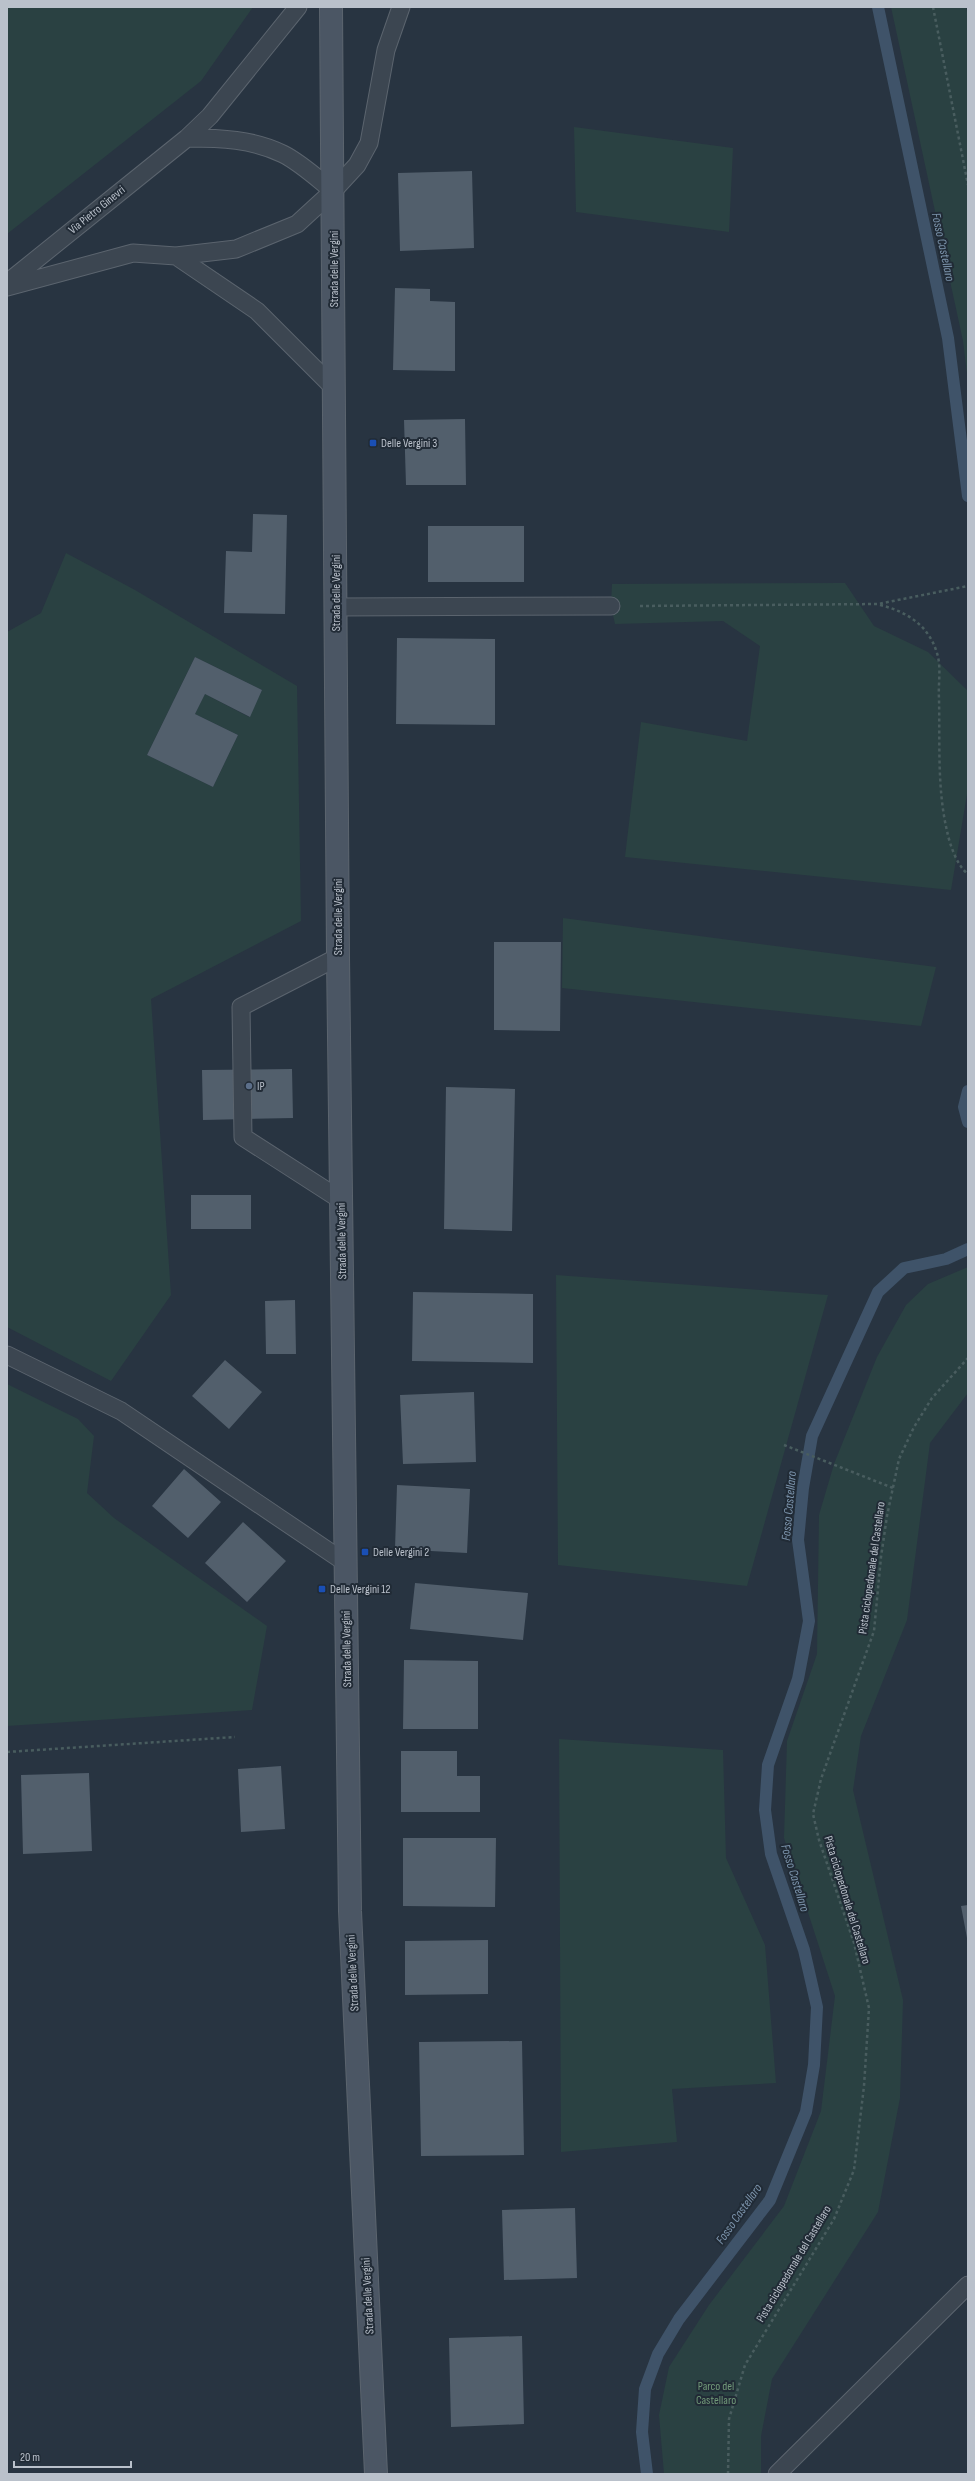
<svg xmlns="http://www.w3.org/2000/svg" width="975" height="2481" viewBox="0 0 975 2481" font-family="'Sofia Sans Condensed',sans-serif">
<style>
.green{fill:#2a4142;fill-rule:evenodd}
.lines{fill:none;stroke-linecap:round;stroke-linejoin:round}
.stream{stroke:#3f5369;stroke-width:12}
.building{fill:#525f6c}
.service-casing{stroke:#5b646e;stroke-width:19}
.secondary-casing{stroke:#5b646e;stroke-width:24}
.path{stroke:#495d5f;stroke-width:2.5;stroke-dasharray:3 3;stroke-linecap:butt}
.service{stroke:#3c4651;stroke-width:17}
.secondary{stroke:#4b5664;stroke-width:22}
.transit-dot{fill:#1a4fb4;stroke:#212b36;stroke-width:1.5}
.service-dot{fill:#5c6f8a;stroke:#212b36;stroke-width:1.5}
.labels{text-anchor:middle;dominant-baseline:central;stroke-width:4;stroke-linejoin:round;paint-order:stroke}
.street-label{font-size:12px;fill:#bac1cb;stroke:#212b36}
.poi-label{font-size:12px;fill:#bac1cb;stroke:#212b36;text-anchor:start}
.park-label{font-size:12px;fill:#729a79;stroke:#212b36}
.water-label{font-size:13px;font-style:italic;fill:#7c94ac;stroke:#212b36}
</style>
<rect width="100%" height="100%" fill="#283441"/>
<path class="green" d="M7,7H253L201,81L7,234Z
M891,7H966L968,16V382L963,341Z
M574,127L733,148L729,232L576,212Z
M66,553L135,590L297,686L301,921L151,999L171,1295L111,1381L7,1327V632L41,613ZM195,657L262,690L249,717L205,694L195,714L238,735L213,787L147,755Z
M845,583L874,626L928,652L968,691V788L951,890L625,857L641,722L747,741L760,646L723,621L615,624L611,606L612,584Z
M563,918L936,967L921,1026L562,988Z
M968,1267V1393L930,1443L907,1620L861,1736L853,1790L903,2000L900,2098L878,2212L772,2379L761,2436V2474H664L659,2415L669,2367L709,2305L784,2206L821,2111L835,1996L784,1838L787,1741L817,1654L819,1515L834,1464L877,1357L906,1305L928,1284Z
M556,1275L828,1295L747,1586L558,1565Z
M7,1384L78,1419L94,1436L87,1493L114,1518L267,1626L252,1710L7,1726Z
M559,1739L723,1750L726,1858L765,1945L776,2083L672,2089L677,2142L561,2152Z"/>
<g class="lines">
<path class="stream" d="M878,7L948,338L968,496
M968,1091L964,1107L968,1122
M647,2474L642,2432L645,2389L658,2354L679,2319L770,2200L806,2112L814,2065L817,2007L804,1950L771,1854L765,1810L768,1765L798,1679L809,1621L798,1540L803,1488L812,1436L878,1292L904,1268L946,1259L968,1249"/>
</g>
<path class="building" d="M472,171L474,248L400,251L398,173Z
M395,288L430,289V301L455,302V371L393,370Z
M465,419L466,485H406L404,420Z
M253,514L287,515L285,614L224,613L226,551L252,552Z
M428,526H524V582H428Z
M397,638L495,639V725L396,724Z
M195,657L262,690L250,717L205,694L195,714L238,735L213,787L147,755Z
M494,942H561L560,1031L494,1030Z
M292,1069L293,1118L203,1120L202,1070Z
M446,1087L515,1089L512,1231L444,1229Z
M191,1195H251V1229H191Z
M413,1292L533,1294V1363L412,1361Z
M295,1300L296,1354H266L265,1301Z
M225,1360L262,1392L229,1429L192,1396Z
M474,1392L476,1462L403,1464L400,1395Z
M184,1469L221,1502L188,1538L152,1506Z
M397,1485L470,1489L467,1553L395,1549Z
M243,1522L286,1561L247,1602L205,1563Z
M415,1583L528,1593L523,1640L410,1629Z
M404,1660L478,1661V1729H403Z
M401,1751H457V1776H480V1812H401Z
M281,1766L285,1829L241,1832L238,1769Z
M89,1773L92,1851L23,1854L21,1775Z
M403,1838H496L495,1907L403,1906Z
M968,1905V1938H967L961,1906Z
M488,1940V1994L405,1995V1941Z
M522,2041L524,2155L421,2156L419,2042Z
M575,2208L577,2278L504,2280L502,2210Z
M522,2336L524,2424L451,2427L449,2338Z"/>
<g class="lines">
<defs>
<path id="service" d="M187,138C220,138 253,139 283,154C301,163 318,179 333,191
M176,256L257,311L334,388
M7,283L187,138L210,116L298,7
M7,287L133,253L176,256L236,249L297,224L333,191L357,165L369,143L386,50L401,7
M336,607L611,606
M338,957L241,1007L243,1137L341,1200
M7,1355L121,1411L346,1563
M777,2474L968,2285"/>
<path id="secondary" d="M331,7L338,957L350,1911L376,2474"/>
</defs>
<use href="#service" class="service-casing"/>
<use href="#secondary" class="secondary-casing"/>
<path class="path" d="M933,7L968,185
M880,605C905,611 927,624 936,650C942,666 938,682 939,698C940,743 937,788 947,831C950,845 957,866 968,874
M640,606L878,604L968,586
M967,1203H968
M784,1445L893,1488
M7,1752L235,1737
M728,2474L729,2419L745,2365L834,2219L854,2170L864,2086L869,2008L854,1943L819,1840L813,1814L821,1779L874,1631L881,1557L887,1516L899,1459L914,1427L932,1398L968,1358"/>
<use href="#service" class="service"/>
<use href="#secondary" class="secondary"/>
</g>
<g class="transit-dot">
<rect x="369" y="439" width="8" height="8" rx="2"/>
<rect x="361" y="1548" width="8" height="8" rx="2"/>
<rect x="318" y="1585" width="8" height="8" rx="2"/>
</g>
<circle class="service-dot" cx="249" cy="1086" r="4"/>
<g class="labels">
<g class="street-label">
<text transform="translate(97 210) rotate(-39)">Via Pietro Ginevri</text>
<text transform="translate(334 269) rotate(-90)">Strada delle Vergini</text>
<text transform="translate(336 593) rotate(-90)">Strada delle Vergini</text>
<text transform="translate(338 917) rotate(-90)">Strada delle Vergini</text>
<text transform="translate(342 1241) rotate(-91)">Strada delle Vergini</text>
<text transform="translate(872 1568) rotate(-82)">Pista ciclopedonale del Castellaro</text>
<text transform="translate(347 1649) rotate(-91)">Strada delle Vergini</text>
<text transform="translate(847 1900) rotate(73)">Pista ciclopedonale del Castellaro</text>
<text transform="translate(353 1973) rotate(-93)">Strada delle Vergini</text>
<text transform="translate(794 2264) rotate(-59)">Pista ciclopedonale del Castellaro</text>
<text transform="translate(368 2296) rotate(-93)">Strada delle Vergini</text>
</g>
<g class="poi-label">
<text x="381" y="443">Delle Vergini 3</text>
<text x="257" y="1086">IP</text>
<text x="373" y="1552">Delle Vergini 2</text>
<text x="330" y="1589">Delle Vergini 12</text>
</g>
<g class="park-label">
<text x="716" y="2386">Parco del<tspan x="716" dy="14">Castellaro</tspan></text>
</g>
<g class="water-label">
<text transform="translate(943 247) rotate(78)">Fosso Castellaro</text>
<text transform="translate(789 1506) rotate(-85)">Fosso Castellaro</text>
<text transform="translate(795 1878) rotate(73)">Fosso Castellaro</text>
<text transform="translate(739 2214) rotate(-55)">Fosso Castellaro</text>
</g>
</g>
<rect width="975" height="2481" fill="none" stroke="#bac1cb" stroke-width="16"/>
<path d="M14 2461v6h117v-6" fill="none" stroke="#bac1cb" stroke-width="2"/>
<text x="20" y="2461" font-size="12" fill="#bac1cb" stroke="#212b36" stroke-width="3" paint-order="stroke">20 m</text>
</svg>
